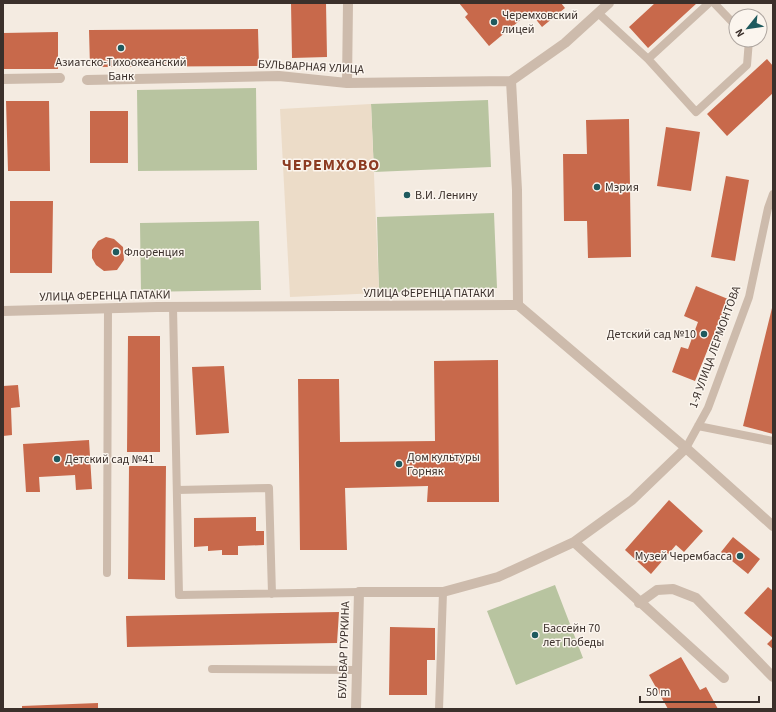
<svg xmlns="http://www.w3.org/2000/svg" width="776" height="712" viewBox="0 0 776 712" font-family="'Source Sans 3',sans-serif">
<style>
.green{fill:#b8c4a0}
.plaza{fill:#ecdcc8}
.building{fill:#c8694b}
.lines{fill:none;stroke-linecap:round;stroke-linejoin:round}
.lane{stroke:#cdbbac;stroke-width:8}
.street{stroke:#cdbbac;stroke-width:10}
.poi-dot{fill:#1f5a5e;stroke:#fbf5ee;stroke-width:1.5}
.labels{text-anchor:middle;dominant-baseline:central;stroke-width:3;stroke-linejoin:round;paint-order:stroke}
.poi-label{font-size:12px;fill:#3b302b;stroke:#fbf5ee;text-anchor:start}
.street-label{font-size:12px;fill:#3b302b;stroke:#fbf5ee}
.district-label{font-size:16px;font-weight:bold;letter-spacing:1px;fill:#8c3b22;stroke:#fbf5ee}
</style>
<rect width="100%" height="100%" fill="#f4ebe1"/>
<path class="green" d="M256,88L257,170L138,171L137,90Z
M488,100L491,167L374,172L371,104Z
M494,213L497,288L379,293L377,217Z
M259,221L261,290L141,292L140,223Z
M555,585L583,658L516,685L487,611Z"/>
<path class="plaza" d="M371,104L379,293L290,297L280,109Z"/>
<path class="building" d="M291,3H326L327,57L292,58Z
M459,3H561L565,8L542,27L530,12L489,46L465,17L468,14Z
M655,3H697L648,48L629,27Z
M258,29L259,66L90,67L89,30Z
M58,32V69H3V33Z
M767,59L773,66V93L727,136L707,114Z
M6,101H49L50,171H8Z
M90,111H128V163H90Z
M629,119L631,257L588,258L587,221H564L563,154H587L586,120Z
M666,127L700,132L691,191L657,186Z
M726,176L749,180L735,261L711,257Z
M10,201H53L52,273H10Z
M106,237L114,239L123,247L124,260L117,270L104,271L96,265L92,258V250L98,241Z
M696,286L728,299L695,381L672,372L681,347L688,349L698,322L684,316Z
M772,308H773V434L743,426Z
M128,336H160V452H127Z
M498,360L499,502H427L428,486L345,488L347,550H300L298,379H339L340,442L435,441L434,361Z
M224,366L229,433L196,435L192,367Z
M18,385L20,407L11,408L12,435L3,436V386Z
M89,440L92,489L76,490L75,475L39,477L40,492H26L23,444Z
M129,466H166L165,580L128,579Z
M669,500L703,531L684,552L676,545L651,574L625,550Z
M256,517V531H264V545L238,546V555H222V550L208,551V546L194,547V518Z
M733,537L760,559L748,574L721,552Z
M768,587L773,591V649L767,644L773,638L744,613Z
M339,612L337,643L127,647L126,616Z
M390,627L435,628V660H427V695H389Z
M681,657L700,690L706,687L718,709H668L649,675Z
M98,703V709H22V706Z"/>
<g class="lines">
<path class="lane" d="M714,3L736,26
M598,13L648,59L696,112L747,65L749,40
M648,59L709,3
M173,307L179,595L359,592
M698,426L773,441
M686,448L708,408L749,297L768,208L773,194
M177,490L269,488L272,594
M107,573L108,308
M212,669L357,670
M439,709L443,592"/>
<path class="street" d="M3,79L60,78
M87,80L279,76L347,83L511,81
M511,81L517,190L518,305
M511,81L565,43L609,3
M347,83L348,3
M3,311L157,307L518,305L686,448L773,526
M574,542L724,678
M639,603L657,590L673,589L696,598L773,677
M356,709L359,592H443L498,577L574,542L632,500L686,448"/>
</g>
<g class="poi-dot">
<circle cx="494" cy="22" r="4"/>
<circle cx="121" cy="48" r="4"/>
<circle cx="597" cy="187" r="4"/>
<circle cx="407" cy="195" r="4"/>
<circle cx="116" cy="252" r="4"/>
<circle cx="704" cy="334" r="4"/>
<circle cx="57" cy="459" r="4"/>
<circle cx="399" cy="464" r="4"/>
<circle cx="740" cy="556" r="4"/>
<circle cx="535" cy="635" r="4"/>
</g>
<g class="labels">
<g class="poi-label">
<text x="502" y="15">Черемховский<tspan x="502" dy="14">лицей</tspan></text>
<text x="121" y="62" text-anchor="middle">Азиатско-Тихоокеанский<tspan x="121" dy="14">Банк</tspan></text>
<text x="605" y="187">Мэрия</text>
<text x="415" y="195">В.И. Ленину</text>
<text x="124" y="252">Флоренция</text>
<text x="696" y="334" text-anchor="end">Детский сад №10</text>
<text x="407" y="457">Дом культуры<tspan x="407" dy="14">Горняк</tspan></text>
<text x="65" y="459">Детский сад №41</text>
<text x="732" y="556" text-anchor="end">Музей Черембасса</text>
<text x="543" y="628">Бассейн 70<tspan x="543" dy="14">лет Победы</tspan></text>
</g>
<g class="street-label">
<text transform="translate(311 67) rotate(3)">БУЛЬВАРНАЯ УЛИЦА</text>
<text x="429" y="293">УЛИЦА ФЕРЕНЦА ПАТАКИ</text>
<text transform="translate(105 296) rotate(-1)">УЛИЦА ФЕРЕНЦА ПАТАКИ</text>
<text transform="translate(715 347) rotate(-70)">1-Я УЛИЦА ЛЕРМОНТОВА</text>
<text transform="translate(344 650) rotate(-88)">БУЛЬВАР ГУРКИНА</text>
</g>
<g class="district-label">
<text x="331" y="165">ЧЕРЕМХОВО</text>
</g>
</g>
<rect width="776" height="712" fill="none" stroke="#3b302b" stroke-width="8"/>
<g transform="translate(748 28) rotate(240)"><circle r="19" fill="#fbf5ee" stroke="#aea6a0"/>
<path d="M0-3L7 15L0 10L-7 15Z" fill="#1f5a5e"/>
<text y="-6" font-size="11" font-weight="bold" text-anchor="middle" fill="#3b302b">N</text>
</g>
<path d="M640 696v6h119v-6" fill="none" stroke="#3b302b" stroke-width="2"/>
<text x="646" y="696" font-size="12" fill="#3b302b" stroke="#fbf5ee" stroke-width="3" paint-order="stroke">50 m</text>
</svg>
